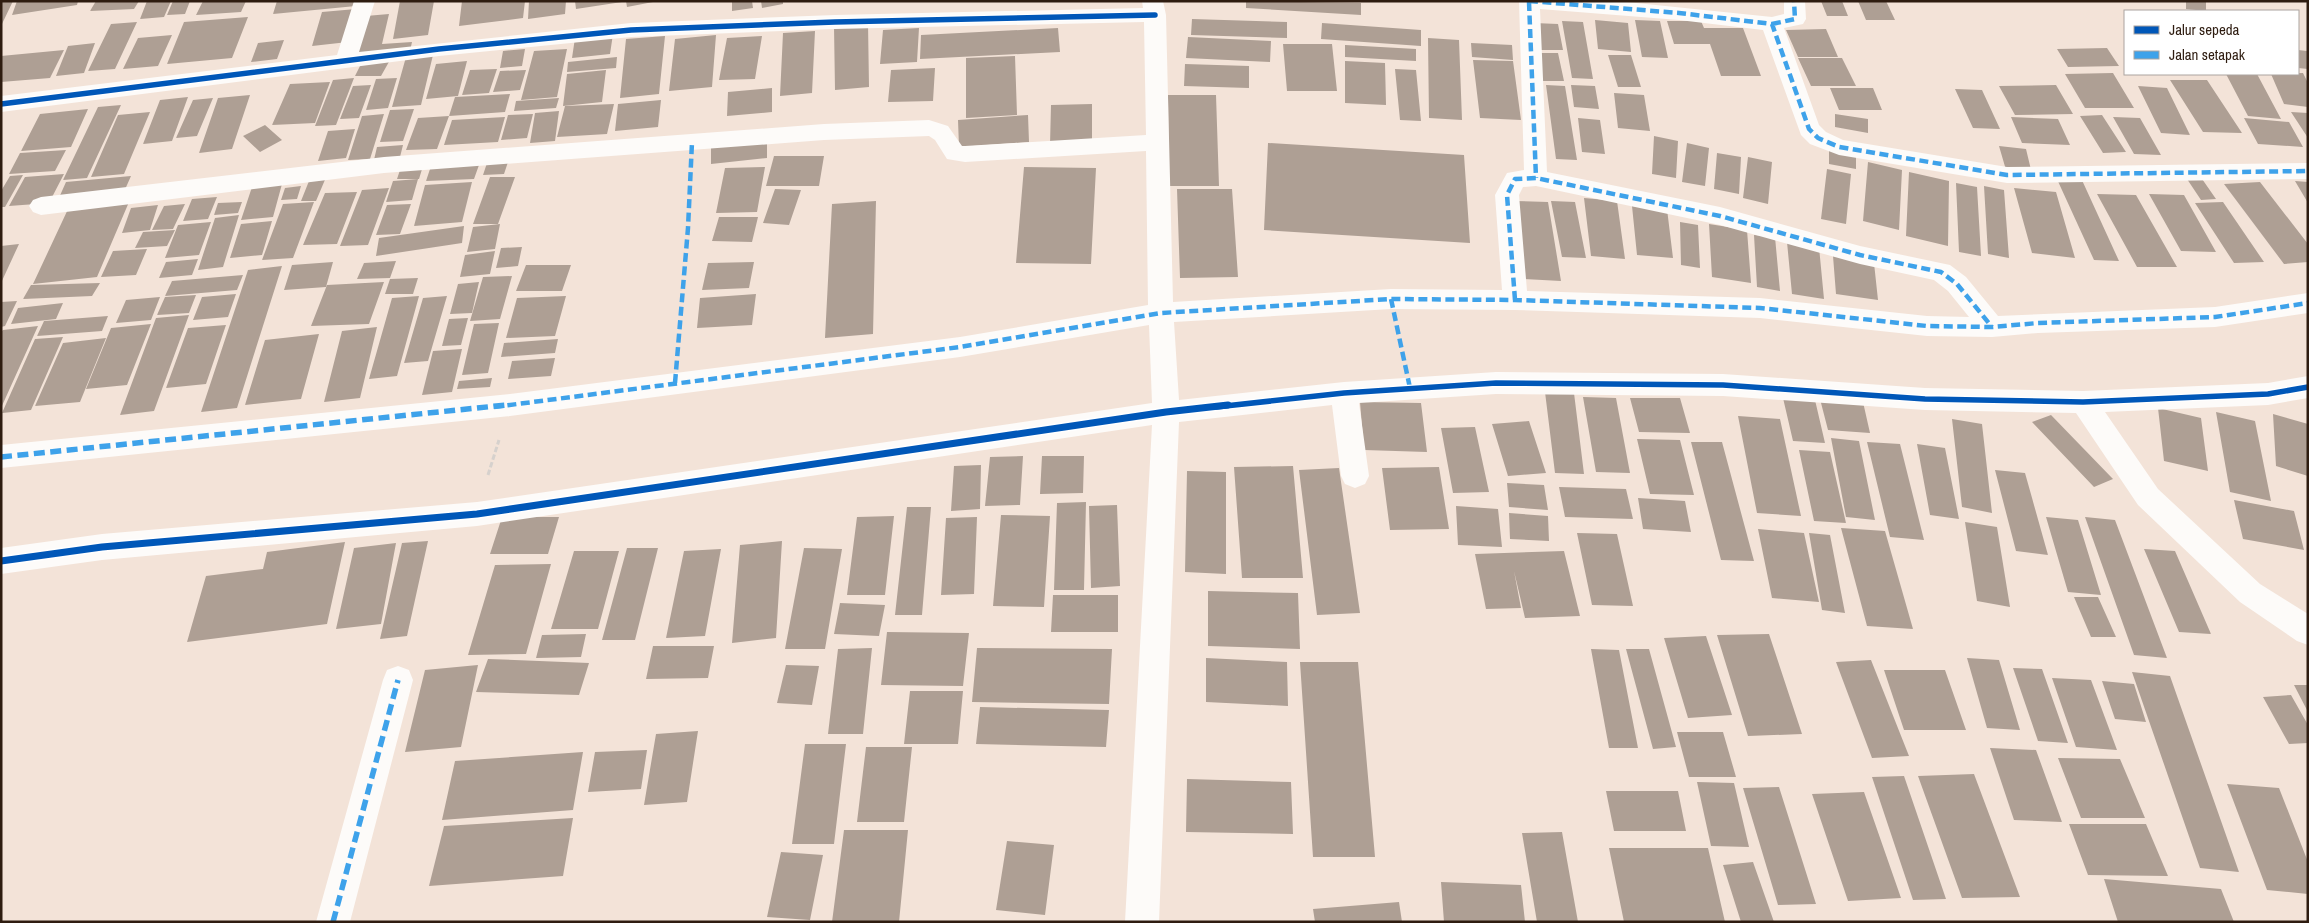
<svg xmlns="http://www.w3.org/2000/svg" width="2309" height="923" viewBox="0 0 2309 923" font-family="'Archivo Narrow',sans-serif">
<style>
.building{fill:#ae9f94}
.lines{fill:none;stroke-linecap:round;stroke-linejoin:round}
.path{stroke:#d6d1cd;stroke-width:3;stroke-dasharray:5.5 2.5;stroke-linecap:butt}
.minor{fill:#fdfbf9;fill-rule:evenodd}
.quiet-far1{stroke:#3ea2ea;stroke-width:4.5;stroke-dasharray:9 4.5;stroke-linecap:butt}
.quiet{stroke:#3ea2ea;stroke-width:5.5;stroke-dasharray:11 5.5;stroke-linecap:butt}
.cycleway-far1-casing{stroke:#fff;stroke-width:8}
.cycleway-casing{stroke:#fff;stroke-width:10}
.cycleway-far1{stroke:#0057b8;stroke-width:5.5}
.cycleway{stroke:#0057b8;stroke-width:7}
</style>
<rect width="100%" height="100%" fill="#f3e3d8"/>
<path class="building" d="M1,1H13L1,26Z
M17,1H78L77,5L12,15Z
M96,1H139L134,9L90,11Z
M147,1H171L164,17L140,19Z
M173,1H190L185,14L167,15Z
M203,1H246L241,12L196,15Z
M277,1H358L356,6L273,14Z
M400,1H434L428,35L393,39Z
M462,1H525L523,18L459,26Z
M529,1H566L565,14L528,19Z
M575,1H622V2L576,9Z
M626,1H652L653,2L627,7Z
M732,1H752L753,8L732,11Z
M761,1H783V4L762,8Z
M1246,1L1361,3V15L1246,8Z
M1821,1H1842L1848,16H1827Z
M1858,1H1886L1895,20H1866Z
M2186,1H2206V11L2186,9Z
M356,9L348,42L312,46L322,12Z
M389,14L382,44L412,42L410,51L356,57L366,16Z
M248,17L232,58L167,64L184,22Z
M1192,19L1287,22V38L1191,35Z
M1595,20L1628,23L1631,52L1598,49Z
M1635,20L1660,21L1668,58L1642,57Z
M1562,21L1583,22L1593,79L1572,78Z
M1667,21H1701L1704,28H1743L1761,76H1721L1710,44H1674Z
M137,22L115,69L88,71L111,24Z
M868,23L869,87L835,90L834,26Z
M1322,23L1421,30V46L1321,39Z
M1534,23L1558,24L1563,50H1539Z
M919,28L917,62L880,64L883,30Z
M1058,28L1060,52L920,59L921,35Z
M1826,29L1838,57H1798L1786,30Z
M815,31L812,93L780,96L783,33Z
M613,34L610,54L572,58L575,38Z
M172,35L158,66L123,69L138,38Z
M716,35L712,87L669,91L675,39Z
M665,36L659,94L620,98L626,39Z
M762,36L755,79L719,80L727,38Z
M1188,37L1271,41L1270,62L1186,58Z
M1428,38L1459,40L1462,120L1429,118Z
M284,40L277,59L251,62L258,43Z
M95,43L84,73L56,76L68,46Z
M1471,43L1512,45L1513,60L1472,57Z
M1283,44H1332L1337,91H1287Z
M1345,45L1416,49V61L1345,57Z
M2107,48L2119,66L2068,67L2057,49Z
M525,49L522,66L500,68L503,51Z
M567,49L557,97L521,100L534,51Z
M64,50L50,78L1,82V56Z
M2298,50L2307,51L2308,69L2298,68Z
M1536,53H1558L1564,81H1542Z
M433,55L421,105L392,107L406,57Z
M1608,55H1631L1641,87H1618Z
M1015,56L1017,115L966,118V58Z
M617,57L616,68L567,72L568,62Z
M1798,58H1842L1856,86H1811Z
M363,60H390L381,76H355Z
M1473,60L1513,61L1521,120L1480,118Z
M467,61L458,96L426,99L436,64Z
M1345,61L1385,63L1386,105L1345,103Z
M1185,64L1249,66V88L1184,86Z
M935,68L933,101L888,102L891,70Z
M497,69L489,93L462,95L470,70Z
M1395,69L1416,70L1421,121L1400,120Z
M526,70L520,90L493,92L500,71Z
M606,70L602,102L563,106L567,74Z
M2113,73L2134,108H2085L2065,74Z
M2303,73L2308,83V107L2284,104L2271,74Z
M2226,74H2257L2281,119L2248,116Z
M354,78L336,125L315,126L333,80Z
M397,78L388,108L366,110L376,79Z
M2170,80H2207L2242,133L2203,132Z
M330,82L315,123L272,125L290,84Z
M371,85L359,118L340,119L353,86Z
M1546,85L1565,86L1577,160L1556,159Z
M1571,85L1595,86L1599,109L1574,107Z
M2056,85L2073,114L2015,115L1999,86Z
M2138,86L2167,88L2190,135L2161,133Z
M772,88V112L727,116L728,92Z
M1830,88H1873L1882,110H1839Z
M1955,89L1982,90L2000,129L1973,128Z
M1614,93L1644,95L1650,131L1618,128Z
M510,94L505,112L449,116L455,97Z
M250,95L232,149L199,153L218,98Z
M1168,95H1216L1219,186H1169Z
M188,97L172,141L143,144L160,100Z
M213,98L197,136L176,138L193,100Z
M559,98L556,108L514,111L516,101Z
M661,100L658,127L615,131L618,104Z
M614,104L607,134L557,137L565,106Z
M1092,104V144L1050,145L1051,105Z
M121,105L87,178L63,180L98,107Z
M88,109L71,147L21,151L40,114Z
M414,109L403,141L380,142L390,110Z
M559,111L555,141L530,143L535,113Z
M150,112L124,174L91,177L118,115Z
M2291,112L2308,113V138Z
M384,114L370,159L348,160L362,116Z
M533,114L527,138L501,140L508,115Z
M1835,114L1868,119V133L1835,127Z
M1028,115L1029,142L959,147L958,120Z
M2102,115L2126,152L2103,153L2080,116Z
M449,116L437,149L406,150L418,118Z
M505,117L498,142L444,145L452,120Z
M2011,117L2058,119L2070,145L2022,143Z
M2113,117L2140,118L2161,155L2134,154Z
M1578,118L1600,120L1605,154L1582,152Z
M2244,118L2289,122L2303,147L2258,144Z
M265,125L282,140L260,152L243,136Z
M355,129L346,158L318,161L328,131Z
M1654,136L1678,141L1676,178L1652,174Z
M767,138V158L711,164V143Z
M1268,143L1464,155L1470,243L1264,230Z
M1687,143L1709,148L1705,186L1682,182Z
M403,145L399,161L373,164L377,147Z
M1999,146L2026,149L2032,174L2006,170Z
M1829,147L1856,152V169L1829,164Z
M66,150L55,171L9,174L20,153Z
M1717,153L1741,157L1739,194L1714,189Z
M774,156H824L819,186H766Z
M1748,157L1772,162L1768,204L1743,198Z
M509,159L504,174L483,175L488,160Z
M1868,162L1902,170L1899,230L1863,221Z
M479,165L474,179L426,181L431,166Z
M423,166L419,179H397L401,167Z
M765,167L757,212L716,213L725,168Z
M1024,167L1096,168L1091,264L1016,263Z
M1827,169L1851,174L1846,224L1821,219Z
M1909,172L1949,181L1948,246L1906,236Z
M64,174L49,203L9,206L25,177Z
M23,175L5,207H1V191L10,176Z
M327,175L316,201H301L311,176Z
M131,176L123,194L58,200L66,182Z
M2185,176H2200L2216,199L2201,200Z
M490,177H515L498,224H473Z
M2056,177L2081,178L2119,261L2094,260Z
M418,179L412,200L386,202L393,181Z
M2295,181L2308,182V203Z
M472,182L462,222L414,226L425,185Z
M2260,182L2308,244V262L2284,264L2224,184Z
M1956,183L1977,187L1981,256L1959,252Z
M282,184L273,217L241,220L252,187Z
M301,186L297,199L281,200L285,188Z
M1984,186L2004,190L2009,258L1988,254Z
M389,188L368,245L340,246L362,190Z
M2014,188L2056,192L2075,258L2032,253Z
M775,189L801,190L789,225L763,223Z
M1177,189H1232L1238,277L1180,278Z
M357,192L337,244L303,245L325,193Z
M2097,194L2136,195L2177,267H2137Z
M2149,194L2184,195L2216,252L2181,251Z
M217,197L208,219L183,221L192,199Z
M1584,198L1617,201L1625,259L1591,256Z
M876,201L873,334L825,338L832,204Z
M1513,201L1548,202L1561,281L1523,279Z
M1551,201L1575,202L1586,258L1562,257Z
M129,202L97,277L33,284L69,207Z
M242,202L238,213L214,215L218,203Z
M314,202L293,258L262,260L283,204Z
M2223,202L2264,262L2234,263L2195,203Z
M185,204L173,229L152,230L164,206Z
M411,204L400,234L376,235L387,205Z
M158,205L150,230L122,233L131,208Z
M1632,206L1667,209L1673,258L1637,255Z
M239,215L223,267L198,270L215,218Z
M719,217H758L752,242L712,241Z
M272,221L262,255L230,258L241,224Z
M211,222L199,255L165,258L178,225Z
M1680,222L1698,225L1700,268L1681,265Z
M500,224L495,249L467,252L473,227Z
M1709,224L1747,230L1751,283L1712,277Z
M464,226L462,243L376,256L379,238Z
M175,230L167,246L135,248L143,232Z
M1754,235L1775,237L1780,291L1757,287Z
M1787,242L1819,247L1824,299L1792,294Z
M19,244L1,283V246Z
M522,247L518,266L496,268L501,248Z
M147,249L136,275L101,277L113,251Z
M495,251L490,274L460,277L465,255Z
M1833,256L1874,263L1878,300L1836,294Z
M198,259L192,275L159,278L166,262Z
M396,261L390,278L357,279L364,263Z
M333,262L326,287L284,290L292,265Z
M754,262L749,288L702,290L708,263Z
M526,265H571L562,291H516Z
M282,266L237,408L201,412L248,270Z
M243,275L237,290L165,296L172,281Z
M512,276L500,319L470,321L483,277Z
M418,278L413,294H385L390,279Z
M384,282L369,324L311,326L327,285Z
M479,282L472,313L450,314L458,284Z
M100,283L92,296L23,299L31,285Z
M236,294L228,317L193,320L202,297Z
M756,294L752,325L697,328L700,298Z
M196,295L189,313L157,315L165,297Z
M419,296L397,376L369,379L392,298Z
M447,296L428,361L404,363L423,298Z
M566,296L555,336L506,338L517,298Z
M160,297L151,320L116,323L126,300Z
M17,301L5,326L1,327V302Z
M63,303L56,319L11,324L18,308Z
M189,315L154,411L120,415L156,318Z
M108,316L102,331L37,336L44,321Z
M468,318L461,345L442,346L449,319Z
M499,323L488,373L462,375L474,324Z
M151,324L127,385L86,389L111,328Z
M226,325L206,384L166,388L188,328Z
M38,326L1,408V332L3,330Z
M377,327L360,398L324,402L342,331Z
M319,334L301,399L245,405L265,340Z
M63,337L31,410L2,413L35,339Z
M106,338L80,402L35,406L63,343Z
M558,339L555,353L501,357L504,343Z
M462,349L452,392L422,395L433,351Z
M555,358L551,376L508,379L512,361Z
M492,378L490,387L457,389L459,381Z
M1545,392L1574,393L1584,474L1555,473Z
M1583,397L1616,398L1630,473L1596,472Z
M1630,398H1680L1690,433L1639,432Z
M1783,398L1815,400L1825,443L1793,441Z
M1820,399L1863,402L1870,433L1828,430Z
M1360,402L1421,403L1427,452L1364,450Z
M2158,408L2201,418L2208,471L2164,461Z
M2216,412L2255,421L2271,501L2230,492Z
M2273,414L2308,424V476L2276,466Z
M2051,415L2113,479L2094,487L2032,422Z
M1738,416L1780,419L1801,516L1757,513Z
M1952,419L1982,424L1992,513L1962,507Z
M1529,421L1546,473L1508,476L1492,424Z
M1475,427L1489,492L1453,493L1441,428Z
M1831,438L1859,441L1875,520L1846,517Z
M1637,439L1680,440L1694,495L1650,494Z
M1691,442H1722L1754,561L1721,560Z
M1867,442L1900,444L1924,540L1890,537Z
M1917,444L1945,448L1959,519L1930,515Z
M1799,450L1830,452L1846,523L1814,521Z
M1023,456L1020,505L985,506L990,457Z
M1042,456H1084L1083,493L1040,494Z
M981,465L980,509L951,511L954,466Z
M1293,466L1303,578H1242L1234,467Z
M1439,467L1449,529L1390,530L1382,468Z
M1339,468L1360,613L1317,615L1299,470Z
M1995,470L2025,473L2048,555L2016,551Z
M1187,471L1226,472V574L1185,572Z
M1507,483L1544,485L1548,510L1509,507Z
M1559,487L1626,489L1633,519L1565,517Z
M1638,498L1685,501L1691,532L1643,529Z
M2234,500L2294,511L2304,550L2243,539Z
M1086,502L1084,590H1054L1057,503Z
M1117,505L1120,586L1091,588L1089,506Z
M1456,506L1498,509L1502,547L1458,545Z
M907,507H931L922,615H895Z
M1509,513L1548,516L1549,541L1510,539Z
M1001,515L1050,516L1044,607L993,606Z
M894,516L885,595H847L857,517Z
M502,517H559L548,554H490Z
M977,517L974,594L941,595L946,518Z
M2046,517L2078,520L2101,595L2068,592Z
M2085,517L2115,520L2167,658L2134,655Z
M1965,522L1997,527L2010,607L1977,601Z
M1841,528L1885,531L1913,629L1867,626Z
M1758,529L1804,533L1819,602L1772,598Z
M1577,533L1617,534L1633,606L1592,605Z
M1809,533L1830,535L1845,613L1822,610Z
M428,541L407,636L380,639L402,543Z
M782,541L776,638L732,643L740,545Z
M345,542L327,624L187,642L206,576L263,569L267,552Z
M396,543L381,624L336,629L354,548Z
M627,548H658L635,640H602Z
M804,548L842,549L825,649H785Z
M721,549L705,636L666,638L684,551Z
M2144,549L2175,551L2211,634L2179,632Z
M574,551H619L598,629H551Z
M1564,551L1580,616L1525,618L1514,571L1521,608L1486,609L1475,554Z
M551,564L526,654L468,655L495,565Z
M1208,591L1298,593L1300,649L1208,646Z
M1053,595H1118V632H1051Z
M2074,597H2098L2116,637H2091Z
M840,603L885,605L879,636L834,634Z
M887,632L969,633L963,686L881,685Z
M586,634L581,657L536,658L542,635Z
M1769,634L1802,734L1748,736L1717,635Z
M1706,636L1732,715L1688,718L1664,638Z
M653,646H714L708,678L646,679Z
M872,648L863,734H828L838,649Z
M977,648L1112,649L1109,704L972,702Z
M1591,649L1619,650L1638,748H1609Z
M1626,649H1649L1676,747L1653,749Z
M1206,658L1287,662L1288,706L1206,702Z
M1967,658L1999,660L2020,730L1987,728Z
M488,659L589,663L579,695L476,692Z
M1871,660L1909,756L1872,758L1836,662Z
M1300,662H1358L1375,857H1313Z
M478,665L461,747L405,752L425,670Z
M786,665L819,666L812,705L777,703Z
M2013,668L2042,669L2068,743L2038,741Z
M1884,670H1945L1966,730H1904Z
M2132,672L2170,676L2239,872L2200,868Z
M2052,678L2091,680L2117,750L2076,747Z
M2102,681L2134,684L2146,722L2115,719Z
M2294,685H2308V712Z
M910,691H963L958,744H904Z
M2291,695L2308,725V743L2289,744L2263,697Z
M980,707L1109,710L1106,747L976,744Z
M698,731L687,802L644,805L656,734Z
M1677,732H1723L1736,777H1689Z
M805,744H846L834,844H792Z
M866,747H912L904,822H857Z
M1990,748L2036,750L2062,822L2014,820Z
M647,750L641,789L588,792L595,752Z
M583,752L573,810L442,820L455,761Z
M2058,758L2120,759L2145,818H2081Z
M1974,774L2020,897L1962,898L1918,776Z
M1904,776L1946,899L1913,900L1872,777Z
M1187,779L1291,782L1293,834L1186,832Z
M1697,782L1734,783L1749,847L1711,846Z
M2227,784L2279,788L2308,862V894L2267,890Z
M1779,787L1816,904L1778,905L1743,788Z
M1606,791H1678L1686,831H1614Z
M1864,792L1901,898L1848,901L1812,794Z
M573,818L563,876L429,886L444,826Z
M2069,824H2146L2168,876L2088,875Z
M844,830H908L899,922H832Z
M1562,832L1578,922H1537L1522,833Z
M1007,841L1054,845L1045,915L996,910Z
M1609,848H1708L1725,922H1624Z
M781,852L823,855L810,920L767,917Z
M1753,862L1774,922H1741L1723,865Z
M2104,879L2221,889L2234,922H2118Z
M1441,882L1521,885L1525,922H1444Z
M1399,902L1402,922H1315L1313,909Z"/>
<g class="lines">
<path class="path" d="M488,475L499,440"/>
<path class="minor" d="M354,1H375L359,52L631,23L835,15L1143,8L1142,1H1163L1166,15L1173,302L1391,289L1502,290L1495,195L1507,173L1524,170L1519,1H1617L1772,17L1784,14V1H1805L1806,19L1803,24L1784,28L1819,125L1826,132L1843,140L2007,167L2308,163V179L2007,183L1839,155L1810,144L1801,135L1763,30L1679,20L1540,9L1547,172L1720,207L1860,246L1950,265L1966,277L1998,316L2215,307L2308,293V313L2215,327L2038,333L1992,337L1927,336L1760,318L1515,310L1391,309L1174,322L1179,400L1344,382L1496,372L1723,374L1925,388L2083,391L2268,383L2308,376V398L2268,405L2105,412L2158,489L2260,584L2308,614V645L2297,641L2240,602L2138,505L2076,413L1925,410L1723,396L1496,394L1359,403L1369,476L1365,484L1355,488L1345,484L1341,476L1332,405L1179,422L1159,922H1125L1152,425L477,526L102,560L1,574V548L102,534L477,502L1152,403L1149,325L960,357L510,416L1,468V445L510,394L960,337L1148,305L1146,151L965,162L947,159L935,140L929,136L824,140L384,173L41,215L33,212L29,206L33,200L41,197L384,157L824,124L929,120L948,126L962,146H965L1146,135L1144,22L835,29L631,37L439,56L1,112V96L337,55ZM1536,186L1720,225L1860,264L1934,280L1948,291L1969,317L1927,316L1760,298L1527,291L1519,195L1523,187Z
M398,666L409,670L413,680L350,922H316L383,680L387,670Z"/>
<path class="quiet-far1" d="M1529,1L1679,13L1772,24L1809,129L1818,138L1839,147L2007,175L2308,171
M1529,2L1536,178
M1772,24L1795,19L1794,1
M1391,299L1410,388
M1515,300L1507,195L1515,179L1536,178L1720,216L1860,255L1941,272L1957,284L1992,327
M675,383L688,228L692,142
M494,407L960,347L1161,313L1391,299L1515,300L1760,308L1927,326L1992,327L2038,323L2215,317L2308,303"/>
<path class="quiet" d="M1,457L506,405
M333,922L398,680"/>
<defs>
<path id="cycleway-far1" d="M1,104L439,49L631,30L835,22L1155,15
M1216,407L1344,393L1496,383L1723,385L1925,399L2083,402L2268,394L2308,387"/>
<path id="cycleway" d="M1,561L102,547L477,514L1166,412L1228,405"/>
</defs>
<use href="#cycleway-far1" class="cycleway-far1-casing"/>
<use href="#cycleway" class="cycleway-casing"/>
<use href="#cycleway-far1" class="cycleway-far1"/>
<use href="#cycleway" class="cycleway"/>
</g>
<rect width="2309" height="923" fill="none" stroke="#2e1c10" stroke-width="5"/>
<rect x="2124" y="10" width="175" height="65" fill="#ffffff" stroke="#aba49f"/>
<rect x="2134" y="26" width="25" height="8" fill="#0057b8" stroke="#aba49f"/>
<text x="2169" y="35" font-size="15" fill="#2e1c10">Jalur sepeda</text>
<rect x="2134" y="51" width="25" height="8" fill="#3ea2ea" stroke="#aba49f"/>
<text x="2169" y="60" font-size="15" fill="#2e1c10">Jalan setapak</text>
</svg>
